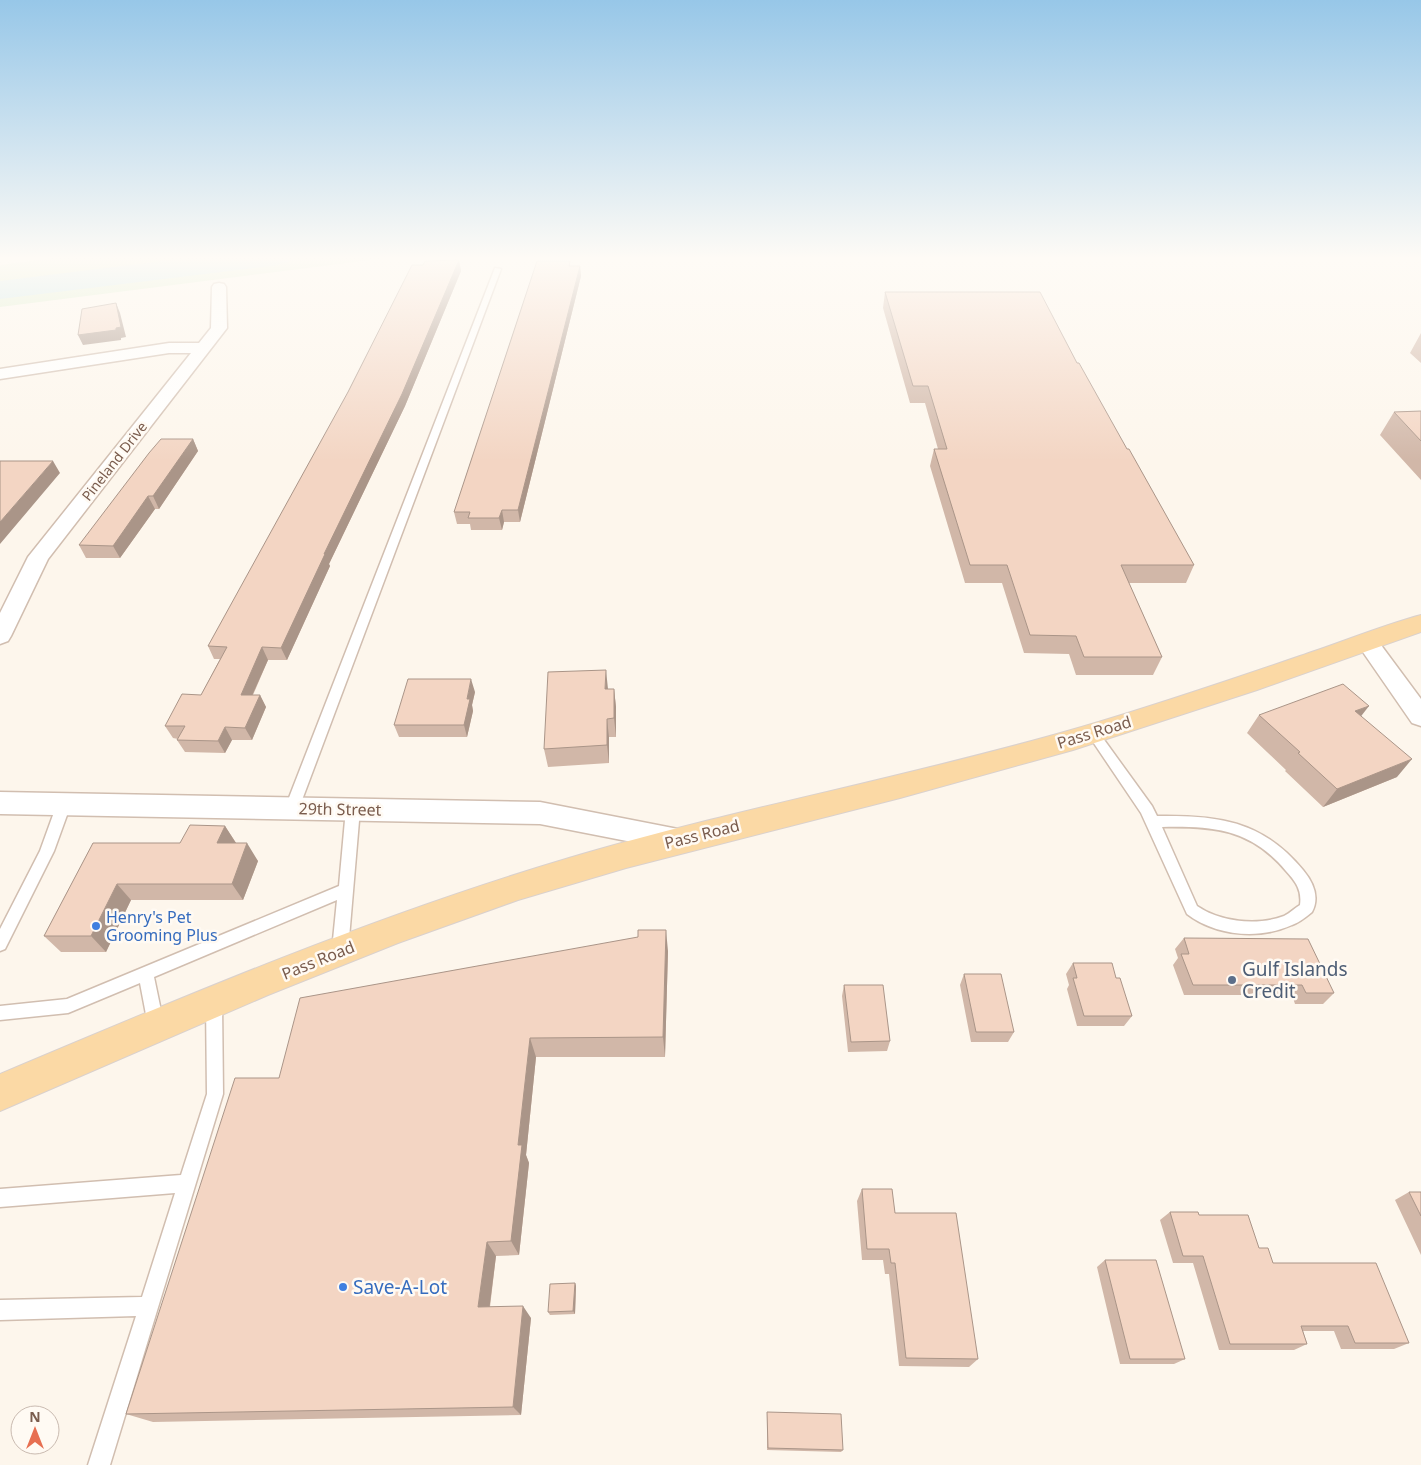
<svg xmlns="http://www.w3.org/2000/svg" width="1421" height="1465" viewBox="0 0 1421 1465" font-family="'Noto Sans',sans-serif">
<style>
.green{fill:#d8ecc9}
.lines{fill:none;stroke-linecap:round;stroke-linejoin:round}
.river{fill:#bfe3e8;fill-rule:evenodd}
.lane-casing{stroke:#d1beb0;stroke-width:3}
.street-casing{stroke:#d1beb0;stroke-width:3}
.primary-casing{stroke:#dad1cd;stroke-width:2}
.lane{fill:#fff;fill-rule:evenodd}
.street{fill:#fff;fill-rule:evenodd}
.primary{fill:#fbd9a5;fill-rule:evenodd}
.wall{fill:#d1b7a8}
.shaded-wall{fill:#aa9588}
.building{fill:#f3d5c3;stroke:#aa9588}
.shop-dot{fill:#3f7fe0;stroke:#fffaf3;stroke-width:2}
.service-dot{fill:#5c6f8a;stroke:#fffaf3;stroke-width:2}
.labels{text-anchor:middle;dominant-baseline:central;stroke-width:5;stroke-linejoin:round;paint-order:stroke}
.far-street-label{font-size:14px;fill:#7a5c4d;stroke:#fffaf3}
.street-label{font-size:16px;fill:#7a5c4d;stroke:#fffaf3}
.shop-label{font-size:16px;fill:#366cbe;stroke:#fffaf3;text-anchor:start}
.near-service-label{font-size:19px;fill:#4e5e75;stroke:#fffaf3;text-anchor:start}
.near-shop-label{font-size:19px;fill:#366cbe;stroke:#fffaf3;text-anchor:start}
</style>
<rect width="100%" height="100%" fill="#fdf6ec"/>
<path class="green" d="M67,256H402L0,307V265Z"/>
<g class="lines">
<path class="river" d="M203,256H292L288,262L278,265L0,299V281Z"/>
<defs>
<path id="lane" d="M495,268L501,269L299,808L297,812L292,813L287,812L285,808Z
M1093,728L1097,730L1152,806L1157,816C1217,815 1262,820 1303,870C1313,882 1320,897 1312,912C1306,917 1300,922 1292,925C1259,940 1216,936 1187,914L1141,813L1087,733L1089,730ZM1162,827C1213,826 1251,829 1286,871C1296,882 1302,890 1300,905C1295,908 1290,913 1284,916C1257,926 1220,922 1197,906Z
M64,799L69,800L71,804L54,851L5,949L0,951V929L40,851L57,804L59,800Z
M353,804L358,805L360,809L348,950L345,955L340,957L335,955L332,950L337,900L154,977L164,1025L162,1030L156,1033L150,1030L148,1025L140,983L68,1013L0,1020V1006L67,999L339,886L346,809L348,805Z
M214,995L220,997L222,1002L223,1094L110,1465H88L136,1316L0,1320V1300L142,1297L175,1193L0,1207V1189L181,1175L207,1094L206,1002L208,997Z"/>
<path id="street" d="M219,283L224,284L226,287L227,328L48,559L11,636L8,641L0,644V613L28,557L191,353H169L0,379V369L169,343H199L211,328L212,287L214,284Z
M1367,634L1375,637L1421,699V726L1412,723L1356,642L1359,637Z
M0,792L540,802L678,829L688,832L692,840L688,848L678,851L540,824L0,814Z"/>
<path id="primary" d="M1421,615V632L1257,690L1073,750L900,798L626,868L518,900L398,943L268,995L0,1111V1074C187,995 374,916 569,858C734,809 905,778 1071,730C1148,708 1224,682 1300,656C1340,643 1380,626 1421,615Z"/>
</defs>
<use href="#lane" class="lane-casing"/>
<use href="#street" class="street-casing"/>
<use href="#primary" class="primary-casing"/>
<use href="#lane" class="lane"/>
<use href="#street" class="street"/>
<use href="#primary" class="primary"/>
</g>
<path class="wall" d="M459,260L461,271L405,406L329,564L330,566L287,660H268L253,695H260L266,707L252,740H232L225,753L185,752L177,740L178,739L173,738L165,726L201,695L220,659H214L208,646L423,265Z
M570,261V266H580L581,276L520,522H504L502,530H471L470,524H457L454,512Z
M885,292L1077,363L1194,565L1186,583H1129L1162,657L1153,675H1076L1069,654L1024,653L1002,583H965L930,466L934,449H938L925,403H910L883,308Z
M1421,333V363L1410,353Z
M1421,411V480L1380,435L1394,412Z
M193,439L198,451L159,509H155L120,558H86L79,545Z
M608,689H614L616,707V737H609V763L548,767L544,749Z
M475,692L472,705L473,711L467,737H399L394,725Z
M1259,715L1361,716L1397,777L1323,807L1285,771L1286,770L1247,733Z
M225,826L236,843L258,861L243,900H131L106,952H61L44,936L93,843H180Z
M1184,938L1334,993L1323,1004H1295L1292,995H1184L1173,965L1178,958L1175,949Z
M668,951L665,1057H536L526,1155L529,1163L519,1255L496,1256L490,1307L531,1318L521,1415L153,1422L126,1414L279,1078Z
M1073,963L1116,978L1132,1016L1124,1026H1077L1067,989L1069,985L1066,974Z
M964,974L1014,1032L1008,1042H971L960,985Z
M844,985L890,1041L887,1051L848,1052L842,996Z
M862,1189L895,1213L978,1359L969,1367L899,1366L889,1274H885L883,1260H862L857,1201Z
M1409,1192H1421V1255L1395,1200Z
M1170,1212L1199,1215L1259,1248L1273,1263L1409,1343L1394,1349H1341L1334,1331H1303L1307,1344L1294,1350H1219L1193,1263H1173L1160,1220Z
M1105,1260L1185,1359L1174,1364H1120L1097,1267Z
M575,1283L576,1286L575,1314L550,1315L548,1312Z
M767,1412L843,1450L841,1452L767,1450Z"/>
<path class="shaded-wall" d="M459,260L461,271L405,406L329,564L330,566L287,660L281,648Z
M580,266L581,276L520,522L518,510Z
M116,303L120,313L126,337L121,338V340L83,345L78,335Z
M193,439L198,451L159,509L153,496Z
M53,461L60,473L0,544V522Z
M148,496L155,509L120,558L113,546Z
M502,510L504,522L502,530L499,518Z
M262,647L268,660L247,707L241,695Z
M606,670L608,689V708L605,689Z
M471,679L475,692L472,705L473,711L467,737L464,725L467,699Z
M614,689L616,707V737L614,718Z
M260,695L266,707L252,740L245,728Z
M1369,706L1355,724V711Z
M607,719L609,737V763L607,745Z
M225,727L232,740L225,753L218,741Z
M1412,759L1397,777L1323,807L1337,789Z
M225,826L236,843L228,861L217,843Z
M247,843L258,861L243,900L232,884Z
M117,884L131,900L106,952L91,936Z
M666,930L668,951L665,1057L663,1037Z
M530,1038L536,1057L526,1155L529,1163L519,1255L511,1241L518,1145Z
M487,1242L496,1256L488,1319L478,1307Z
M575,1283L576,1286L575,1314L573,1311Z
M523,1306L531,1318L521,1415L513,1407Z"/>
<path class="building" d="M459,260L402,394L324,554H325L281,648L262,647L241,695H260L245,728L225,727L218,741L177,740L185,726H165L182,694L201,695L227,647L208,646L348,392L412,265H423L425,261Z
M537,261H570L569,266H580L518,510H502L499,518H468L470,512H454Z
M885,292H1040L1077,363H1079L1127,449H1129L1194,565H1121L1162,657H1084L1076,636L1030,635L1007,565H970L934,449H947L928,386H913Z
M116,303L121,327L116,328V330L78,335L82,309Z
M1421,411V441L1394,412Z
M161,439H193L153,496H148L113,546L79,545L149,453Z
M0,461H53L0,522Z
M606,670L605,689H614V718L607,719V745L544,749L548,672Z
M408,679H471L467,699H470L464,725H394Z
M1343,684L1369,706L1355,711L1412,759L1337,789L1298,753L1300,752L1259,715Z
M190,825L225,826L217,843H247L232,884H117L91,936H44L93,843H180Z
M638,930H666L663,1037L530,1038L518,1145H522L511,1241L487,1242L478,1307L523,1306L513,1407L126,1414L235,1078H279L300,998L638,937Z
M1184,938L1308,939L1334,993H1306L1302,985H1193L1181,954H1189Z
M1073,963H1112L1116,978H1120L1132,1016H1084L1073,978H1077Z
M964,974H1001L1014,1032H976Z
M844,985H883L890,1041L851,1042Z
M862,1189H892L895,1213H956L978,1359L906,1358L895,1263H891L889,1249H867Z
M1409,1192H1421V1216Z
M1170,1212H1198L1199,1215H1248L1259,1248H1268L1273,1263H1376L1409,1343H1355L1348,1326H1301L1307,1344H1230L1203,1256H1183Z
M1105,1260H1156L1185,1359H1130Z
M575,1283L573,1311L548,1312L550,1284Z
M767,1412L841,1414L843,1450L768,1448Z"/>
<linearGradient id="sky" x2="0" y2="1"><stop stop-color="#97c7e8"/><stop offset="0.56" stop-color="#fefbf6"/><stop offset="1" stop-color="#fefbf6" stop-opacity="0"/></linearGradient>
<rect width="1421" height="461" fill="url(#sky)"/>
<g class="shop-dot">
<circle cx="96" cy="926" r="5"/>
<circle cx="343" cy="1287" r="5"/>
</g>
<circle class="service-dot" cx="1232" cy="980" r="5"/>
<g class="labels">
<g class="far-street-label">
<text transform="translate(114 461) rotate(-52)">Pineland Drive</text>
</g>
<g class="street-label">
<text transform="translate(1094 732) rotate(-17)">Pass Road</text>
<text transform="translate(340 809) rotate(1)">29th Street</text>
<text transform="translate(702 834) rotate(-14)">Pass Road</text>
<text transform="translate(318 960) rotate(-22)">Pass Road</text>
</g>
<g class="shop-label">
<text x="106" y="917">Henry's Pet<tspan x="106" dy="18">Grooming Plus</tspan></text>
</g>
<g class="near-service-label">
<text x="1242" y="969">Gulf Islands<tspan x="1242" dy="22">Credit</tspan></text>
</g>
<g class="near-shop-label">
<text x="353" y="1287">Save-A-Lot</text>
</g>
</g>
<g transform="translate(35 1430)"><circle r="24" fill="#fffaf3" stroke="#cabbb1"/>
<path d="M0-4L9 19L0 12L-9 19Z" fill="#e76f51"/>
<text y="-8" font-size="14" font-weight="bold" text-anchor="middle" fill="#7a5c4d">N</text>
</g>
</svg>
